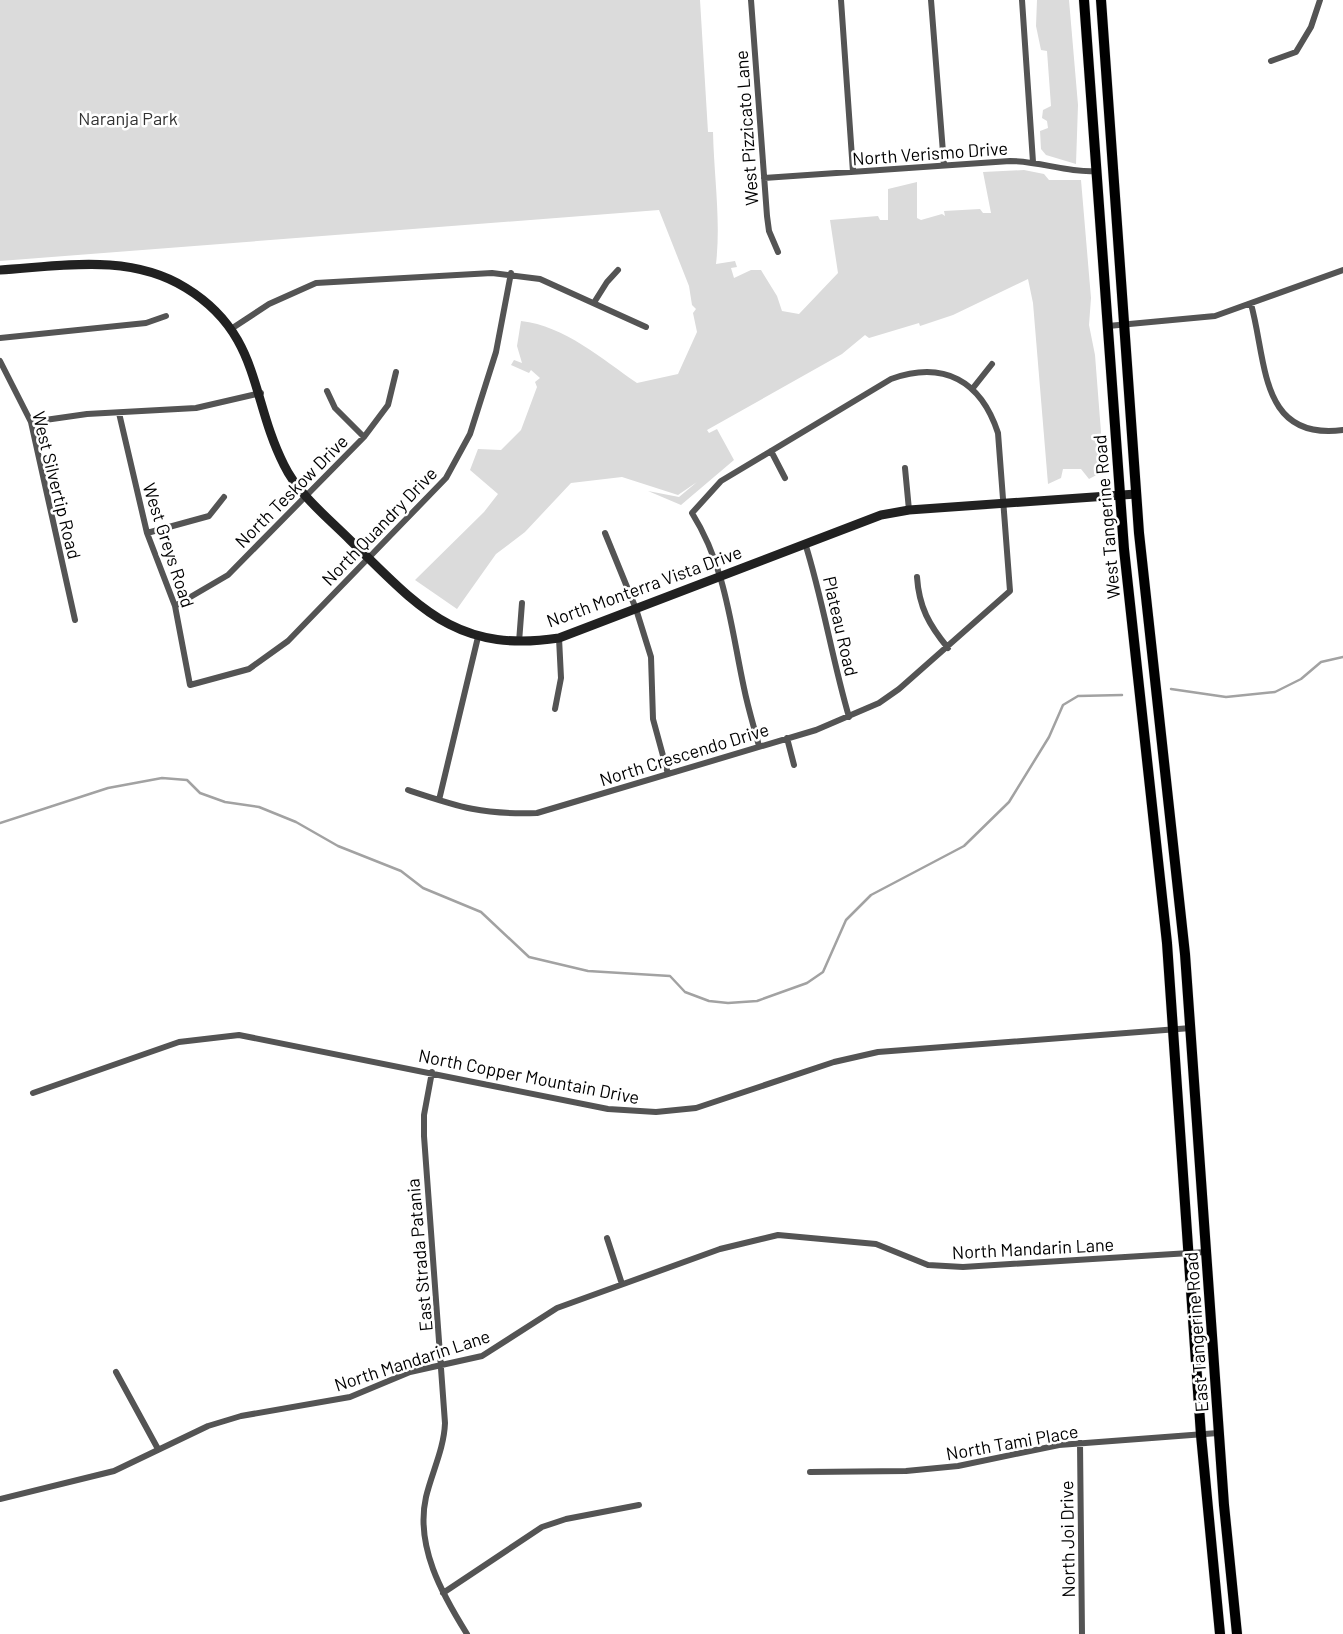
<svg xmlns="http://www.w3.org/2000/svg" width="1343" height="1634" viewBox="0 0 1343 1634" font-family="Barlow,sans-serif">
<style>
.green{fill:#dbdbdb}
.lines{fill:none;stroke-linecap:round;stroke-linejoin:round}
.stream{stroke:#a2a2a2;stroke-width:2.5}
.primary-casing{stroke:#dbdbdb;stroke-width:11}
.street{stroke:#545454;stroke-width:6}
.secondary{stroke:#212121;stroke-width:9}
.primary{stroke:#000;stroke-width:10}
.labels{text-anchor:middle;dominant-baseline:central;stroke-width:5;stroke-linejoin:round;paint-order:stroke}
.park-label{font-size:18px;fill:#323232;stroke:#fff}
.street-label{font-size:18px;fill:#000;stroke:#fff}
</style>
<rect width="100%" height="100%" fill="#fff"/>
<path class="green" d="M0,0H700L708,132H713C714,177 721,220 716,264L735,261L737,267L731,268L734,278L751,270H761L777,296L782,311L799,314L838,273L830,220L878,216L880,220H888V189L917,182V218L921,220L942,214L945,216L944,211L980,209L983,213H991L983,172L1024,170L1044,174L1049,180H1081L1091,298L1089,325L1095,355L1104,471L1089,479L1081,469H1063L1061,478L1048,484L1033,303L1028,279L953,315L920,326L919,323L869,338L865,335L842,354L707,430L709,433L717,429L734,460L681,505L648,491L679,497L697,482L678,495L622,477L571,483L525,532L496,554L457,609L415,580L484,512L498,494L470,470L478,449L501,450L521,430L537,387L535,382L540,378L531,370L529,373L511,365L514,360L522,363L517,346L521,321C565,326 602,359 637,383L678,374L697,332L693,313L696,309L692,305L689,286L659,210L0,261Z
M1037,0H1069L1078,105L1076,164L1046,155L1041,149L1040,131L1048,128L1047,121L1042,118L1043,110L1051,106L1047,51L1041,50L1036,26Z"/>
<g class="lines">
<path class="stream" d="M1171,689L1226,697L1275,692L1301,679L1321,662L1343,657
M0,823L108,788L162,778L187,780L200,793L225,802L259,807L296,822L338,846L401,871L423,888L481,912L529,957L588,971L670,976L685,992L709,1001L728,1003L757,1001L807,983L823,972L846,920L871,895L964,846L1009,802L1049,737L1063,705L1078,696L1122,695"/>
<defs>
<path id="primary" d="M1084,0L1124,549L1167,943L1201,1435L1220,1634
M1101,0L1139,533L1185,954L1224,1505L1237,1634"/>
</defs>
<use href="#primary" class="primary-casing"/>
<path class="street" d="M751,0L767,216L769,231L778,252
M841,0L853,172
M931,0L944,165
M1022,0L1033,162
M1271,61L1296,52L1311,27L1320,0
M764,178L1010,161C1040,161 1067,173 1097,171
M595,301L607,282L618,270
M1251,304C1267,361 1259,441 1343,430
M1108,326L1215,316L1343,270
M231,329L269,304L316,283L492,273L540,279L646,327
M0,338L146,323L166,316
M0,361L31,422L75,620
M973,388L992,364
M327,391L335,408L364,437
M119,413L147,533L175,606L190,685L249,669L288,641L446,478L470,434L496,352L511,273
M31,422L87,414L196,408L261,393
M771,451L785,478
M905,468L909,510
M147,533L209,516L224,497
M605,533L636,609L651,657L653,719L668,774
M805,543C823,600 832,659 849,717
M917,577C919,607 929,625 948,648
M175,606L228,575L364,437L388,405L396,372
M519,642L522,603
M555,709L561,678L559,638
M787,738L794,765
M408,790C459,807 482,815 537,813L816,730L879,703L899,689L1010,591L998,433C981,381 944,360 891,379L721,481L692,513C726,567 731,628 744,688C748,708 754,727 759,746
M439,800L478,637
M432,1072L424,1115V1136L445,1423C444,1449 432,1472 426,1497C415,1546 442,1594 467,1634
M33,1093L179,1042L239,1035L608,1109L656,1112L696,1108L834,1062L878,1052L1191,1028
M607,1238L622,1284
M116,1372L158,1449
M1080,1443L1082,1634
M810,1472L906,1471L958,1466L1059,1445L1218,1433
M0,1499L114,1471L208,1426L241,1416L350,1397L410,1372L482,1356L557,1308L720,1249L778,1235L876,1244L928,1265L963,1267L1206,1252
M443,1593L542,1527L566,1519L639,1505"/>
<path class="secondary" d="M0,270C62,266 130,253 186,288C261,334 250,398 284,465C298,494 327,517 350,540C418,606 455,654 559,638L881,515L909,510L1136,494"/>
<use href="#primary" class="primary"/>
</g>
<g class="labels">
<g class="park-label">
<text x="128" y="118">Naranja Park</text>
</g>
<g class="street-label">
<text transform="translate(746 128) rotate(-94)">West Pizzicato Lane</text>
<text transform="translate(930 153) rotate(-4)">North Verismo Drive</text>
<text transform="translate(57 485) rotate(76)">West Silvertip Road</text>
<text transform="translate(291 491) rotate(-45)">North Teskow Drive</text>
<text transform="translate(1106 517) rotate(-95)">West Tangerine Road</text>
<text transform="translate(379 526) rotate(-46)">North Quandry Drive</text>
<text transform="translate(169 545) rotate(72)">West Greys Road</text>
<text transform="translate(644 586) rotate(-20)">North Monterra Vista Drive</text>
<text transform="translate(841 626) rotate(77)">Plateau Road</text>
<text transform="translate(684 754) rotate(-17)">North Crescendo Drive</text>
<text transform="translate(529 1076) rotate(11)">North Copper Mountain Drive</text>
<text transform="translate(1033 1248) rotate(-3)">North Mandarin Lane</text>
<text transform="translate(419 1255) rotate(-95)">East Strada Patania</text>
<text transform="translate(1196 1332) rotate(-94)">East Tangerine Road</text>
<text transform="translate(412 1360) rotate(-18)">North Mandarin Lane</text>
<text transform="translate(1012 1442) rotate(-10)">North Tami Place</text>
<text transform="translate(1067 1539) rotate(-91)">North Joi Drive</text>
</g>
</g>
</svg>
